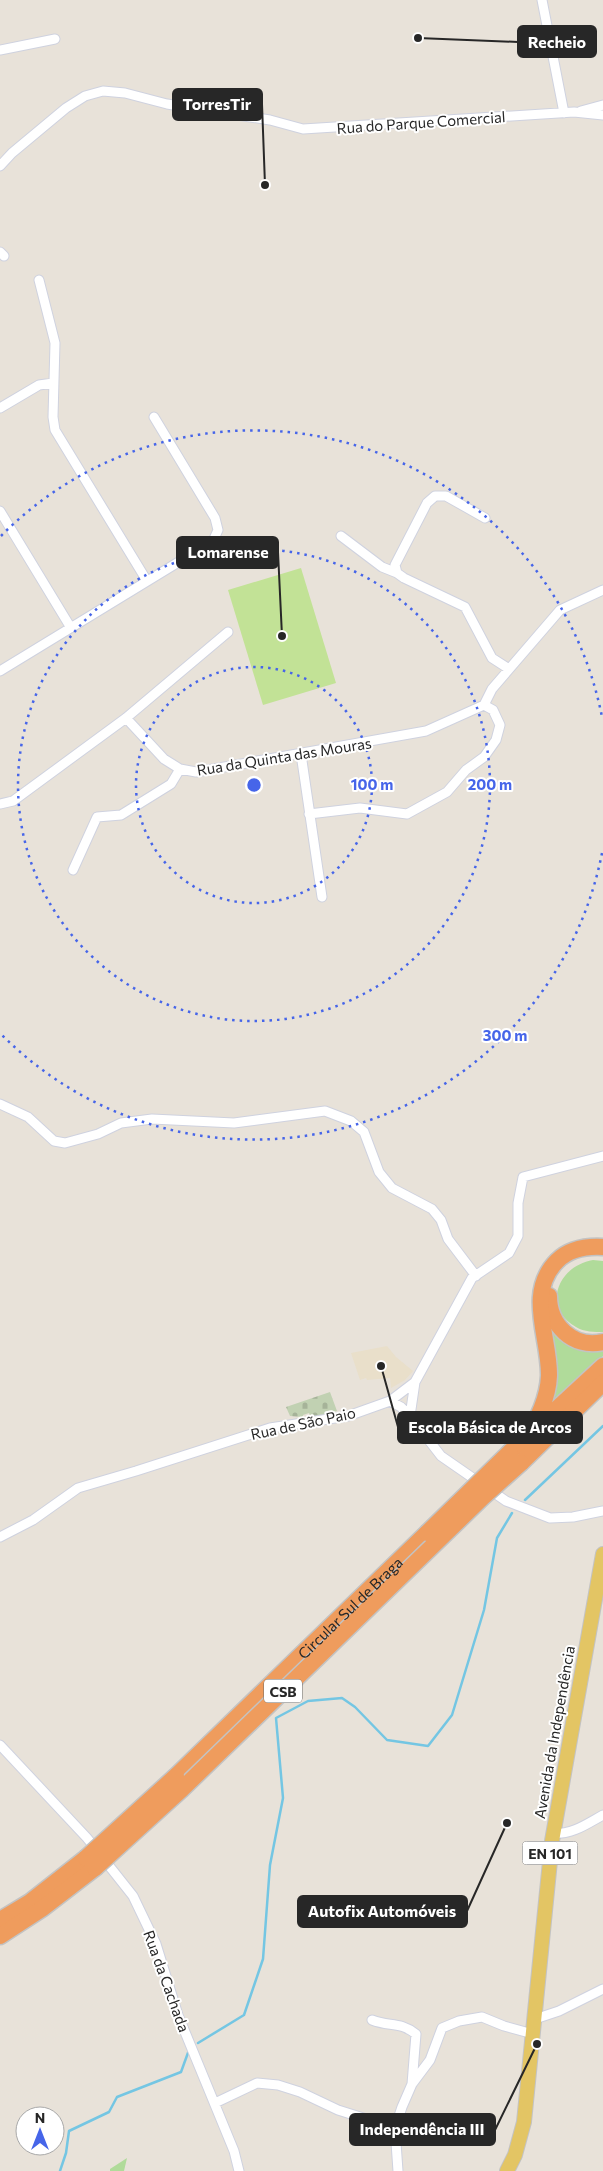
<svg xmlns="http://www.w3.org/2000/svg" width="603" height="2171" viewBox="0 0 603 2171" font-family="Commissioner,sans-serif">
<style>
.education{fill:#e9dfca}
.grass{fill:#b0db9a}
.forest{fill:url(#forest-firs)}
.cemetery{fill:url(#cemetery-stones)}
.pitch{fill:#c2e296}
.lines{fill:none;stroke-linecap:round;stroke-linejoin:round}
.stream{stroke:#74c6e3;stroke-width:2.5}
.minor-casing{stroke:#cfd2df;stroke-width:11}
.primary-casing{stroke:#c3c3c3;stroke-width:16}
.motorway-casing{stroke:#c3c3c3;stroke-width:19}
.minor{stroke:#fff;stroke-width:9}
.primary{stroke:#e3c564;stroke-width:14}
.motorway{stroke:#ef9c5d;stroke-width:16}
.motorway-bridge-casing{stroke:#c3c3c3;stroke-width:19;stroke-linecap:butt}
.motorway-bridge{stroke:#ef9c5d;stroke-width:16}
.ring{fill:none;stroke:#4665e9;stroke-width:2.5;stroke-dasharray:2.5 5}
.labels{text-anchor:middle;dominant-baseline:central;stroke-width:4;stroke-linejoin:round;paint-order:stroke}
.shield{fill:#fff;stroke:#686868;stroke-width:1}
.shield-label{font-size:14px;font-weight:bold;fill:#272727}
.street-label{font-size:15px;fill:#272727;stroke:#fff}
.centre{fill:#4665e9;stroke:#fff;stroke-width:2.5}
.ring-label{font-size:15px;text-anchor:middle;font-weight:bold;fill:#4665e9;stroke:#fff;stroke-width:4;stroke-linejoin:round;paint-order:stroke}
.leader{fill:none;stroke:#272727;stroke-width:2}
.callout-dot{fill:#272727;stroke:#fff;stroke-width:2}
.callout{fill:#272727;stroke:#272727;stroke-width:2}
.callout-label{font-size:16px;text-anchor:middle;font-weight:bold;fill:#fff}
</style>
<defs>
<pattern id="forest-firs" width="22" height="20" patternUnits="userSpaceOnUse" patternTransform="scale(1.25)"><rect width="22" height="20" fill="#b0db9a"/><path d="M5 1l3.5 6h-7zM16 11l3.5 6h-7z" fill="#97bc85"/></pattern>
<pattern id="cemetery-stones" width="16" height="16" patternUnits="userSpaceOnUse" patternTransform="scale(1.25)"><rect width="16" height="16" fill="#c1d1b2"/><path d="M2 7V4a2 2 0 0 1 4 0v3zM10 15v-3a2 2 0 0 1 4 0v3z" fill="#a6b399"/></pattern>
</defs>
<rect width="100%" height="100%" fill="#e8e2d9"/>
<path class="education" d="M387,1346L396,1357L413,1371L405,1380L391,1388L390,1378L367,1380L366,1378L360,1380L351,1353Z"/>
<path class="grass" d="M593,1260L603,1261V1332C595,1332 584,1332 576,1327C541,1307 558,1266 593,1260Z
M547,1318L603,1348V1356L548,1408Z"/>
<path class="forest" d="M127,2158L124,2171H110V2169Z"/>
<path class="cemetery" d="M330,1392L337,1411L311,1418L309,1413L303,1415V1417L290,1416L286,1407Z"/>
<path class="pitch" d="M301,568L336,683L263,705L228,590Z"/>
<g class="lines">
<path class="stream" d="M525,1500L603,1426
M198,2043L244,2015L263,1959L270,1865L283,1798L276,1718L308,1701L342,1698L355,1707L387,1740L428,1746L452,1715L484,1610L497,1538L512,1513
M60,2171L66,2153L69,2131L109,2112L117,2097L181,2072L189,2050"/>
<defs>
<path id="minor" d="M542,0L564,113
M0,50L55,39
M581,111L603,105
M0,166L12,153L66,108L85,96L103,91L125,93L167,104L270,120L303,129L574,112L603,115
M0,252L4,256
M39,280L55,343L53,417L55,430L147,581
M0,408L39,385L53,383
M0,511L71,628
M485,518L446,496H435L427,503L395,565L397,573L404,578L465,607L492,658L509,669
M341,536L382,567L397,573
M0,671L213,541L218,530L215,518L154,417
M126,718L164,759L180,769L196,772L426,731L484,705L492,689L560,610L603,590
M301,754L322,897
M0,804L13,801L126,718L228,632
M309,814L360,808L407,814L447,792L466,770L484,757L496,740L500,725L493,710L484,705
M73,870L97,817L121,815L171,784L180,769
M0,1104L28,1117L54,1141L65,1143L98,1134L121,1123L152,1119L234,1123L325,1111L351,1121L364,1132L379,1172L392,1188L432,1209L441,1220L448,1239L476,1276
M390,1401L401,1407L410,1416L441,1456L506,1501L550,1518L573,1517L603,1511
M410,1416L415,1382
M0,1537L33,1520L78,1488L136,1471L270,1428L348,1416L390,1401L415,1382L472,1278L509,1253L518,1236V1203L523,1177L603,1156
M0,1745L87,1838L133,1896L156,1944L178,2015L234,2151L239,2171
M553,1834C575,1833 585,1825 603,1815
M535,2019L559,2011L603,1989
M372,2020C390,2027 399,2021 416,2034L412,2084
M215,2103L257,2083L278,2085L300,2092L338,2110L395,2128
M398,2171L395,2128L402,2107L412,2084L430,2060L442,2028L459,2021L482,2017L504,2026L533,2034"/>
<path id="primary" d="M507,2171L515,2155L524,2122L552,1841L603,1554"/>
<g id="motorway">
<path d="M549,1296C549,1325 573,1349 603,1342"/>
<path d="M527,1437C538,1418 548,1398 549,1376C550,1338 525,1293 557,1261C569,1249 586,1246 603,1247"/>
<path d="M510,1452L603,1366"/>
<path d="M521,1463L603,1383"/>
<path id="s1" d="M176,1776L427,1533"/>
<path d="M0,1920L30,1902L86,1858"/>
<path d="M0,1936L43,1908L95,1868"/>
</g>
</defs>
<use href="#minor" class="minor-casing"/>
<use href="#primary" class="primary-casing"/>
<use href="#motorway" class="motorway-casing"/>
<use href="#minor" class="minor"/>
<use href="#primary" class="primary"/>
<use href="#motorway" class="motorway"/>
<defs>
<path id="motorway-bridge" d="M427,1533L510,1452
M86,1858L176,1776
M95,1868L182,1789L483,1497L521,1463"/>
</defs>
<use href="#motorway-bridge" class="motorway-bridge-casing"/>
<use href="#motorway-bridge" class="motorway-bridge"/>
</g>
<g class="ring">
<circle cx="254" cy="785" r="118"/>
<circle cx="254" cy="785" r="236"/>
<path d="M602 853A355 355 0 0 1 1 1034M1 536A355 355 0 0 1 602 717"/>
</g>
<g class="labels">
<g class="shield">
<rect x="264" y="1679.5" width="38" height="23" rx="4"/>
<rect x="522.5" y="1841.5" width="55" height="23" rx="4"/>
</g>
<g class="shield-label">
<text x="283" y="1691">CSB</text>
<text x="550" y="1853">EN 101</text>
</g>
<g class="street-label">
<text transform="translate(421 122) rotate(-4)">Rua do Parque Comercial</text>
<text transform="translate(284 756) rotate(-9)">Rua da Quinta das Mouras</text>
<text transform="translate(303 1423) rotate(-12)">Rua de São Paio</text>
<text stroke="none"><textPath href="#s1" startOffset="242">Circular Sul de Braga</textPath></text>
<text transform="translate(554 1732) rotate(-80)">Avenida da Independência</text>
<text transform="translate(167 1981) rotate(70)">Rua da Cachada</text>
</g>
</g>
<circle cx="254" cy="785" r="8" class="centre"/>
<g class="ring-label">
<text x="372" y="790">100 m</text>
<text x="490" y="790">200 m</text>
<text x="505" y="1041">300 m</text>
</g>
<path class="leader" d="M418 38L518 42M265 185L262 104M282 636L278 552M381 1366L398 1427M507 1823L467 1911M537 2044L495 2130"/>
<g class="callout-dot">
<circle cx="418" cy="38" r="5"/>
<circle cx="265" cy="185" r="5"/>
<circle cx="282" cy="636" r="5"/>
<circle cx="381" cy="1366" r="5"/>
<circle cx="507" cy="1823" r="5"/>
<circle cx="537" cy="2044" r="5"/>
</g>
<g class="callout">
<rect x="518" y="26" width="78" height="31" rx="5"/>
<rect x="173" y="89" width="89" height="31" rx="5"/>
<rect x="177" y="537" width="101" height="31" rx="5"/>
<rect x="398" y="1412" width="184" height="31" rx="5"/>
<rect x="298" y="1896" width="169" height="31" rx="5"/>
<rect x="350" y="2114" width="145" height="31" rx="5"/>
</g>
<g class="callout-label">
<text x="557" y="48">Recheio</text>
<text x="217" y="110">TorresTir</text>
<text x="228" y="558">Lomarense</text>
<text x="490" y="1433">Escola Básica de Arcos</text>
<text x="382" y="1917">Autofix Automóveis</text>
<text x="422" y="2135">Independência III</text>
</g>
<g transform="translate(40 2131)"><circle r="24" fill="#ffffff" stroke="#a9a9a9"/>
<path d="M0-4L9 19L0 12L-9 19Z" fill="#4665e9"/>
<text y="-8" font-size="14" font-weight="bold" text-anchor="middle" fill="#272727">N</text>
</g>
</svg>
